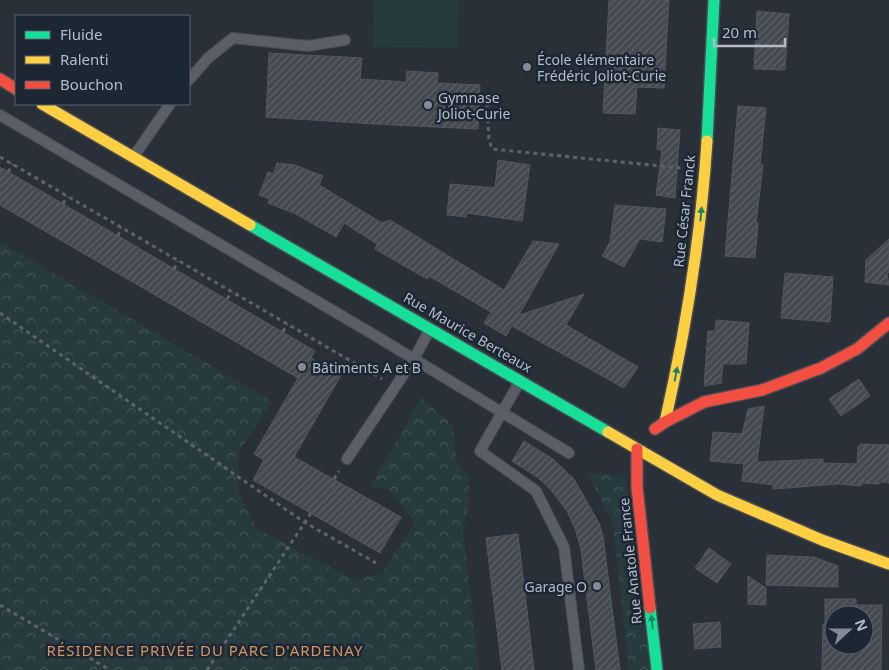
<svg xmlns="http://www.w3.org/2000/svg" width="889" height="670" viewBox="0 0 889 670" font-family="'Noto Sans',sans-serif">
<style>
.green{fill:#273a3e}
.forest{fill:url(#forest-crowns)}
.building{fill:url(#building-hatch);stroke:#52575f;fill-rule:evenodd}
.lines{fill:none;stroke-linecap:round;stroke-linejoin:round}
.lane-casing{stroke:#484c53;stroke-width:12}
.fast-casing{stroke:#484c53;stroke-width:14}
.slow-casing{stroke:#484c53;stroke-width:14}
.jam-casing{stroke:#484c53;stroke-width:14}
.path{stroke:#5d636a;stroke-width:3;stroke-dasharray:4 4;stroke-linecap:butt}
.lane{stroke:#5a5e66;stroke-width:10}
.fast{stroke:#16e098;stroke-width:11}
.slow{stroke:#ffcf43;stroke-width:11}
.jam{stroke:#f24e42;stroke-width:11}
.oneway{fill:#1a8366}
.poi-dot{fill:#848b96;stroke:#1d2633;stroke-width:2}
.labels{text-anchor:middle;dominant-baseline:central;stroke-width:5;stroke-linejoin:round;paint-order:stroke}
.poi-label{font-size:14px;fill:#b4bcc9;stroke:#1d2633;text-anchor:start}
.street-label{font-size:14px;fill:#b4bcc9;stroke:#1d2633}
.neighbourhood-label{font-size:15px;letter-spacing:1px;fill:#d59563;stroke:#1d2633}
</style>
<defs>
<pattern id="forest-crowns" width="20" height="18" patternUnits="userSpaceOnUse" patternTransform="scale(1.25)"><rect width="20" height="18" fill="#273a3e"/><path d="M2 6a3 3 0 1 1 6 0M12 15a3 3 0 1 1 6 0" fill="none" stroke="#445559"/></pattern>
<pattern id="building-hatch" width="6" height="6" patternUnits="userSpaceOnUse" patternTransform="scale(1.25)"><rect width="6" height="6" fill="#444950"/><path d="M-1 1l2-2M0 6l6-6M5 7l2-2" fill="none" stroke="#5d6168"/></pattern>
</defs>
<rect width="100%" height="100%" fill="#2a3038"/>
<path class="green" d="M374,0H458L457,48L373,47Z"/>
<path class="forest" d="M0,242L273,402L239,451V493L256,528L354,580L381,574L415,523L390,490L371,486L421,398L453,426L456,460L469,479V504L463,530L479,670H4L0,666Z
M588,474L625,475L651,670H629L613,524Z"/>
<path class="building" d="M609,0H669L664,88L637,87L635,114L603,113Z
M757,11L789,14L785,70L754,69Z
M269,53L362,58L360,79L406,82L407,71L438,73L437,83L480,85L478,129L375,124L266,117Z
M738,106L766,108L760,165H763L756,223H758L755,258L725,256Z
M658,128L680,130L675,198L656,195L662,150H657Z
M498,160L530,165L522,221L467,213L466,217L447,215L450,184L495,188Z
M277,163L295,165L323,176L319,185L382,223L390,220L504,290L533,241L559,244L519,315L584,294L566,325L638,367L624,388L512,326L506,336L484,323L491,312L429,276L427,279L375,249L377,244L344,223L336,237L296,214L268,203L270,199L259,195L268,172L273,174Z
M0,167L315,351L311,358L341,375L294,457L401,517L380,553L253,480L264,460L254,454L298,378L0,205Z
M615,205L666,209L662,242L640,239L624,267L602,256L610,242Z
M889,239V272L887,274L889,285L865,282L866,260Z
M785,273L833,277L830,322L781,318Z
M716,320L749,323L746,364H723L721,383L704,386L708,331H715Z
M859,379L870,396L841,416L829,399Z
M764,406L757,462L823,459V463L857,464L858,446H862L860,444L889,445V483L880,482L879,484L862,483L861,486L838,484L773,489V485L742,481L744,464L710,461L713,432L742,434L748,409Z
M524,441L553,459L574,479L599,523L603,536L620,670H596L581,550L576,531L567,511L551,490L537,477L512,461Z
M518,534L534,670H502L486,538Z
M709,548L731,564L717,583L695,568Z
M767,555L814,557L838,566V587L766,585Z
M748,576L766,588V605L748,604Z
M825,599H856V605H882L881,670H822L823,624H825ZM834,615H864V645H834Z
M720,622L721,647L695,649L693,624Z"/>
<g class="lines">
<defs>
<path id="lane" d="M189,80L208,58L233,38L308,46L345,40
M0,115L376,336L569,453
M134,156L170,104
M520,381L480,451L536,491L564,547L579,670
M347,459L414,359L430,329"/>
<path id="fast" d="M707,141L714,0
M250,225L608,432
M650,608L657,670"/>
<path id="slow" d="M42,104L250,225
M665,422C686,329 701,236 707,141
M608,432L717,495L822,540L889,564"/>
<path id="jam" d="M0,79L16,89
M655,429L665,422L704,402L762,390L821,368L857,349L889,323
M637,449V487L650,608"/>
</defs>
<use href="#lane" class="lane-casing"/>
<use href="#fast" class="fast-casing"/>
<use href="#slow" class="slow-casing"/>
<use href="#jam" class="jam-casing"/>
<path class="path" d="M487,103L489,140L492,149L681,168
M0,157L382,379
M8,172L13,164
M63,204L67,196
M118,236L121,227
M174,269L178,261
M227,299L232,292
M0,313L304,522L376,563
M283,332L287,324
M334,479L339,471
M0,605L110,670
M207,670L311,513"/>
<use href="#lane" class="lane"/>
<use href="#fast" class="fast"/>
<use href="#slow" class="slow"/>
<use href="#jam" class="jam"/>
</g>
<defs><path id="oneway-solid" d="M-6-.8H1V-3.2L6.5 0L1 3.2V.8H-6Z" transform="scale(1.25)"/></defs>
<g class="oneway">
<use href="#oneway-solid" transform="translate(701 214) rotate(-85)"/>
<use href="#oneway-solid" transform="translate(676 374) rotate(-79)"/>
<use href="#oneway-solid" transform="translate(652 622) rotate(-96)"/>
</g>
<g class="poi-dot">
<circle cx="527" cy="67" r="5"/>
<circle cx="428" cy="105" r="5"/>
<circle cx="302" cy="367" r="5"/>
<circle cx="597" cy="586" r="5"/>
</g>
<g class="labels">
<g class="poi-label">
<text x="537" y="59">École élémentaire<tspan x="537" dy="16">Frédéric Joliot-Curie</tspan></text>
<text x="438" y="97">Gymnase<tspan x="438" dy="16">Joliot-Curie</tspan></text>
<text x="312" y="367">Bâtiments A et B</text>
<text x="587" y="586" text-anchor="end">Garage O</text>
</g>
<g class="street-label">
<text transform="translate(684 211) rotate(-84)">Rue César Franck</text>
<text transform="translate(468 332) rotate(30)">Rue Maurice Berteaux</text>
<text transform="translate(630 561) rotate(-96)">Rue Anatole France</text>
</g>
<g class="neighbourhood-label">
<text x="205" y="650">RÉSIDENCE PRIVÉE DU PARC D'ARDENAY</text>
</g>
</g>
<rect x="15" y="15" width="175" height="90" fill="#1d2633" stroke="#59626f"/>
<rect x="25" y="31" width="25" height="8" fill="#16e098" stroke="#59626f"/>
<text x="60" y="40" font-size="15" fill="#b4bcc9">Fluide</text>
<rect x="25" y="56" width="25" height="8" fill="#ffcf43" stroke="#59626f"/>
<text x="60" y="65" font-size="15" fill="#b4bcc9">Ralenti</text>
<rect x="25" y="81" width="25" height="8" fill="#f24e42" stroke="#59626f"/>
<text x="60" y="90" font-size="15" fill="#b4bcc9">Bouchon</text>
<g transform="translate(849 630) rotate(69)"><circle r="24" fill="#1d2633" stroke="#59626f"/>
<path d="M0-4L9 19L0 12L-9 19Z" fill="#848b96"/>
<text y="-8" font-size="14" font-weight="bold" text-anchor="middle" fill="#b4bcc9">N</text>
</g>
<path d="M714 38v8h71v-8" fill="none" stroke="#b4bcc9" stroke-width="2.5"/>
<text x="722" y="38" font-size="15" fill="#b4bcc9" stroke="#1d2633" stroke-width="4" paint-order="stroke">20 m</text>
</svg>
